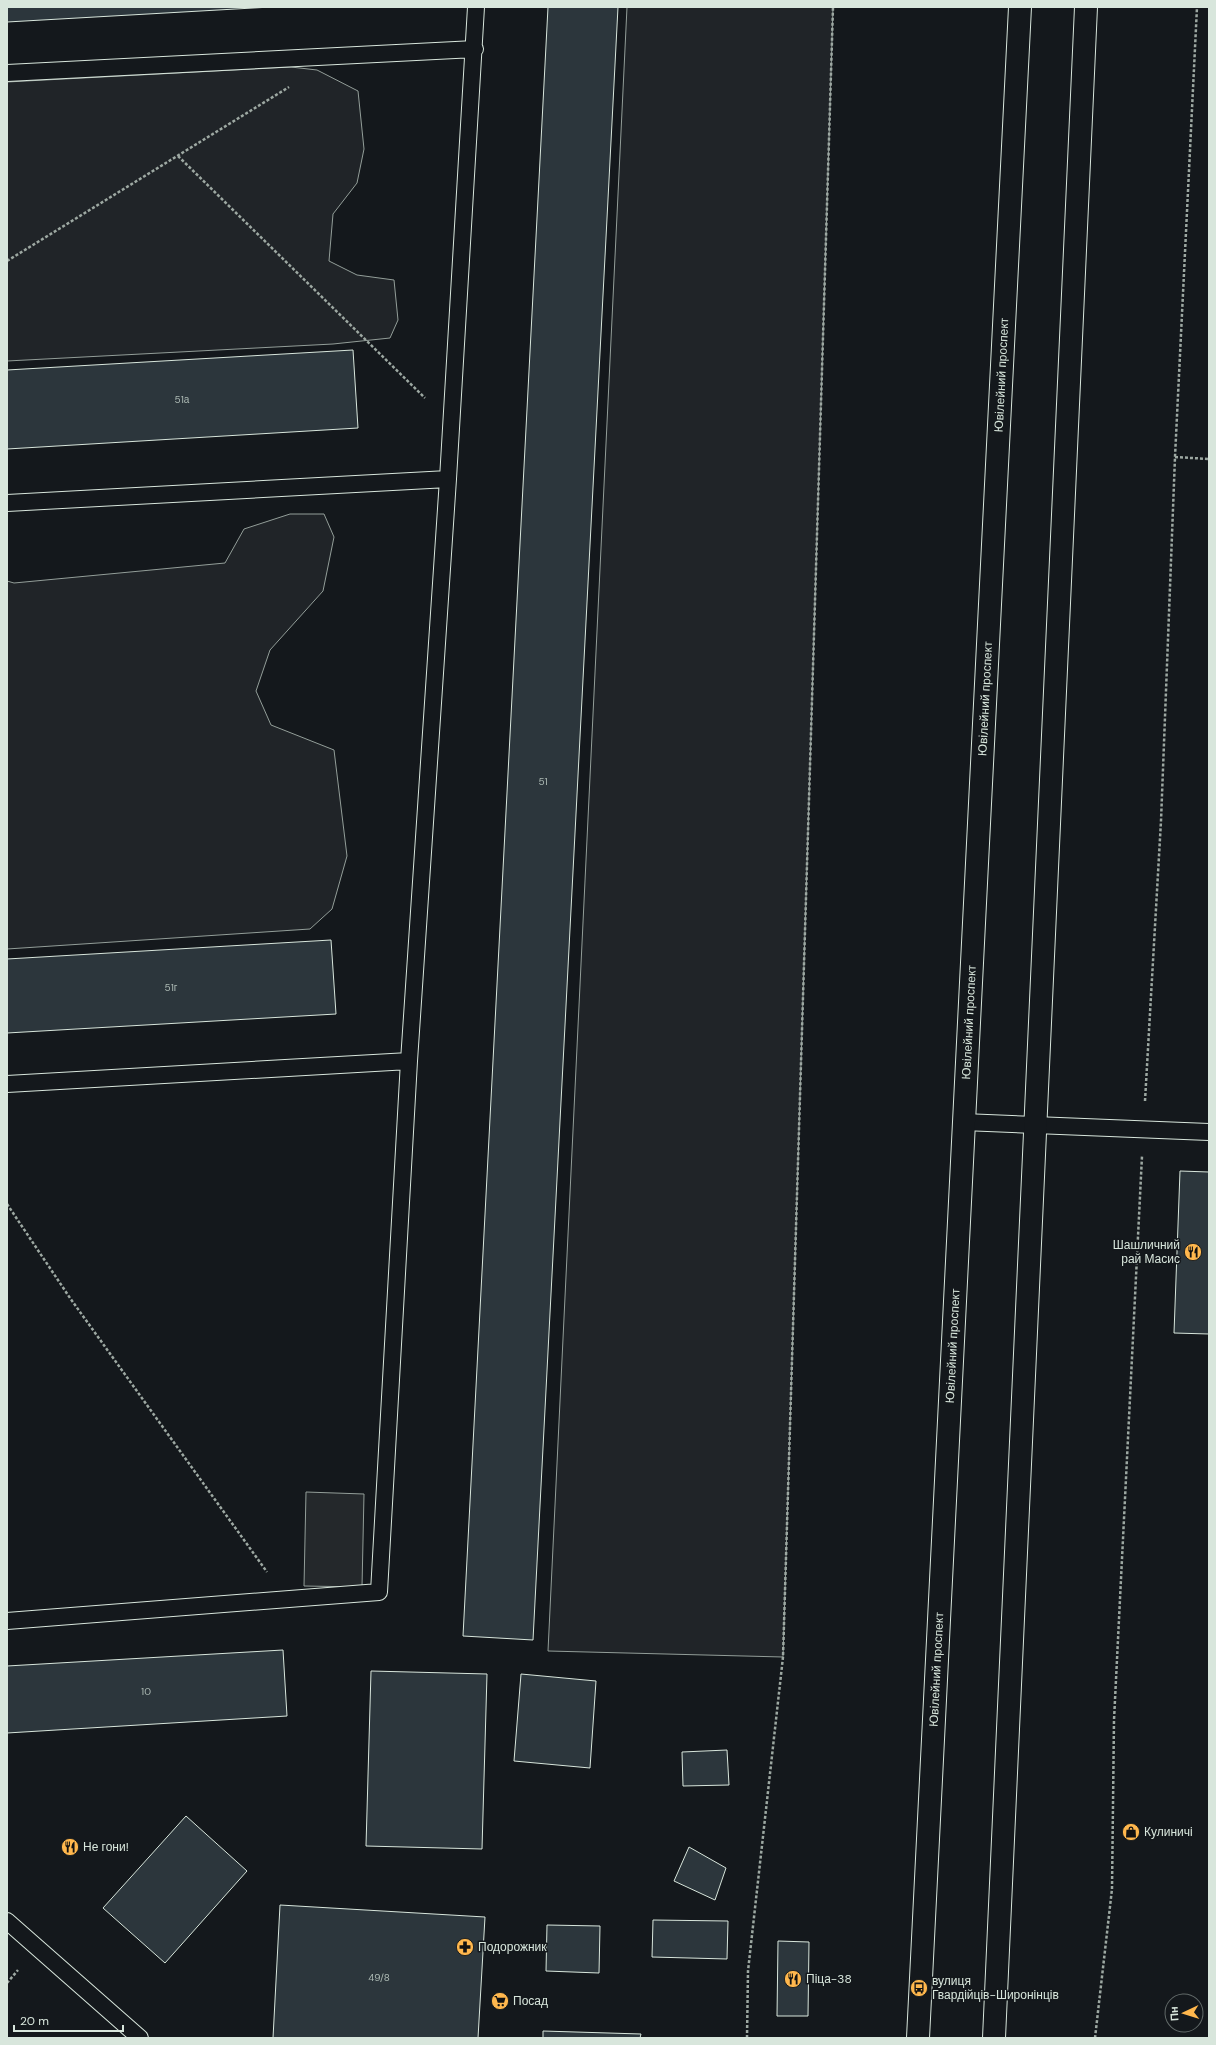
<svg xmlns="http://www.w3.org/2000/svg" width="1216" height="2045" viewBox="0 0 1216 2045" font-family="'DM Sans',sans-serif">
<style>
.green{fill:#202428;stroke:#939e99}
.parking{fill:#24282b;stroke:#939e99}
.building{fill:#2c363c;stroke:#d8e6dc}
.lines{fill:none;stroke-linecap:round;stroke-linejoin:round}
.service-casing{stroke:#d8e6dc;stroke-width:18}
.primary-casing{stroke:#d8e6dc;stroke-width:24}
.path{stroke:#9da8a2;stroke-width:2.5;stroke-dasharray:3 2;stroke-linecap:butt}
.service{stroke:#14181c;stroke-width:16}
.primary{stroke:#14181c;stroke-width:22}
.labels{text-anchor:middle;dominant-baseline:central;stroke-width:3;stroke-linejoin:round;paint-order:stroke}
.number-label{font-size:10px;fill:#adbab4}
.street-label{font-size:12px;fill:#d8e6dc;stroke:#14181c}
.poi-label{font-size:12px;fill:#d8e6dc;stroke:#14181c;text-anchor:start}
</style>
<rect width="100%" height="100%" fill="#14181c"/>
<path class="green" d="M627,7H833L783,1657L548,1651Z
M291,67L317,70L358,91L364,149L357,183L333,214L329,261L357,275L394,280L398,320L390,338L333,344L7,361V82Z
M290,514H324L334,537L323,591L270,650L256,691L271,725L334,750L347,856L332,909L310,929L7,949V581L14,583L225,563L244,529Z"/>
<path class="parking" d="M306,1492L364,1494L362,1587L304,1586Z"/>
<path class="building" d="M7,7H271L7,22Z
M548,7H618L533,1640L463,1636Z
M353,350L358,428L7,449V370Z
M331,940L336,1014L7,1033V959Z
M1180,1171L1209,1172V1334L1174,1333Z
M283,1650L287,1716L7,1733V1666Z
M371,1671L487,1674L482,1849L366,1846Z
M521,1674L596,1681L590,1768L514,1761Z
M727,1750L729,1785L683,1786L682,1752Z
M186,1816L247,1871L165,1963L103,1908Z
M689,1847L726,1868L715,1900L674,1881Z
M280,1905L485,1917L478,2038H273Z
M653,1920L728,1921L727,1959L652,1957Z
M547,1925L600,1926L599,1973L546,1971Z
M778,1941L809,1942L808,2016H777Z
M543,2031L641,2034L640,2038H543Z"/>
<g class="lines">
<defs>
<path id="service" d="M7,73L475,49
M7,503L448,479
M7,1084L409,1061
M963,1122L1209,1132
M7,1621L379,1592L409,1061L448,479L476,7
M7,1921L140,2038"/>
<g id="primary">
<path id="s1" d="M918,2038L1020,7"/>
<path d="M994,2038L1086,7"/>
</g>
</defs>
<use href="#service" class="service-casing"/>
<use href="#primary" class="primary-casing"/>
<path class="path" d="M178,156L425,398
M7,261L289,87
M1175,457L1209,459
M1145,1101L1161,821L1175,457L1197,7
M7,1204L70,1298L267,1572
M7,1983L18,1970
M747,2038L748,1971L783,1657L833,7
M1095,2038L1112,1889L1114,1720L1142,1156"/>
<use href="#service" class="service"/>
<use href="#primary" class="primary"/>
</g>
<defs>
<symbol id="restaurant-disc" viewBox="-11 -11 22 22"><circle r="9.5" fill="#ffb74d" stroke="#14181c"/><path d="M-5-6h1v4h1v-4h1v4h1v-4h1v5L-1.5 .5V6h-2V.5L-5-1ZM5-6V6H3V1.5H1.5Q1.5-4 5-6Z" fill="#111"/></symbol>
<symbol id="shop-disc" viewBox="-11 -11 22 22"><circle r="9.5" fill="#ffb74d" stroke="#14181c"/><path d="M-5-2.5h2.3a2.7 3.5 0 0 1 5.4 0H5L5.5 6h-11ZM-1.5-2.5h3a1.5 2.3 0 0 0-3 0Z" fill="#111"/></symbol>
<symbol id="pharmacy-disc" viewBox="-11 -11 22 22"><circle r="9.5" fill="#ffb74d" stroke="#14181c"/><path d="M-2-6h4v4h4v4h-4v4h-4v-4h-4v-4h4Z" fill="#111"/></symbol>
<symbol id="bus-disc" viewBox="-11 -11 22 22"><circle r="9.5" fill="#ffb74d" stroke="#14181c"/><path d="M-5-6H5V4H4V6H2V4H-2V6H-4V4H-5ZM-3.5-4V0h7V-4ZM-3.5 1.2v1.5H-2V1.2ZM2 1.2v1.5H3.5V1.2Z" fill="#111"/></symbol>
<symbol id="supermarket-disc" viewBox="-11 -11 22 22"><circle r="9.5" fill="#ffb74d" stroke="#14181c"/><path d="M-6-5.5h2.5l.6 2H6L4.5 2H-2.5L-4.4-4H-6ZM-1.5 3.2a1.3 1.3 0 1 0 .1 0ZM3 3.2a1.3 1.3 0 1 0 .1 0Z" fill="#111"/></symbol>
</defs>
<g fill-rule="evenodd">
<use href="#restaurant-disc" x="1183" y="1242" width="20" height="20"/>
<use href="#shop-disc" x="1121" y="1822" width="20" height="20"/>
<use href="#restaurant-disc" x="60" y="1837" width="20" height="20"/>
<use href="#pharmacy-disc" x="455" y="1937" width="20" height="20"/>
<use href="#restaurant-disc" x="783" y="1969" width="20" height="20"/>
<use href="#bus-disc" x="909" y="1978" width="20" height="20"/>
<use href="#supermarket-disc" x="490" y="1991" width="20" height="20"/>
</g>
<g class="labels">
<g class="number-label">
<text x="182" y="399">51а</text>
<text x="543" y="781">51</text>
<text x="171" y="987">51г</text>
<text x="146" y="1691">10</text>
<text x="379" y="1977">49/8</text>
</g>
<g class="street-label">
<text stroke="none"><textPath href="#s1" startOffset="1665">Ювілейний проспект</textPath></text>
<text stroke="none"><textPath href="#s1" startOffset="1341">Ювілейний проспект</textPath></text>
<text stroke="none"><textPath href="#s1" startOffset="1017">Ювілейний проспект</textPath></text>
<text stroke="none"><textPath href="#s1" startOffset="693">Ювілейний проспект</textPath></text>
<text stroke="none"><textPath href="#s1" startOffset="369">Ювілейний проспект</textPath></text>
</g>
<g class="poi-label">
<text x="1180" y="1245" text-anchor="end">Шашличний<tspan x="1180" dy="14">рай Масис</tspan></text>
<text x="1144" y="1832">Кулиничі</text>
<text x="83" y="1847">Не гони!</text>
<text x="478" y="1947">Подорожник</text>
<text x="806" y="1979">Піца-38</text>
<text x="932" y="1981">вулиця<tspan x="932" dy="14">Гвардійців-Широнінців</tspan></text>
<text x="513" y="2001">Посад</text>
</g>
</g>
<rect width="1216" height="2045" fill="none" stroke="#d8e6dc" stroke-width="16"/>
<g transform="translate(1184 2013) rotate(266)"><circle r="19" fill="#14181c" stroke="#626a69"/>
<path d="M0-3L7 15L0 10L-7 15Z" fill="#ffb74d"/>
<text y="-6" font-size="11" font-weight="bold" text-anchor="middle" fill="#d8e6dc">Пн</text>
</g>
<path d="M14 2025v6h109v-6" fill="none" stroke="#d8e6dc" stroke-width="2"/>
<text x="20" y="2025" font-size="12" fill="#d8e6dc" stroke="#14181c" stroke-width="3" paint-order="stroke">20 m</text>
</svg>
